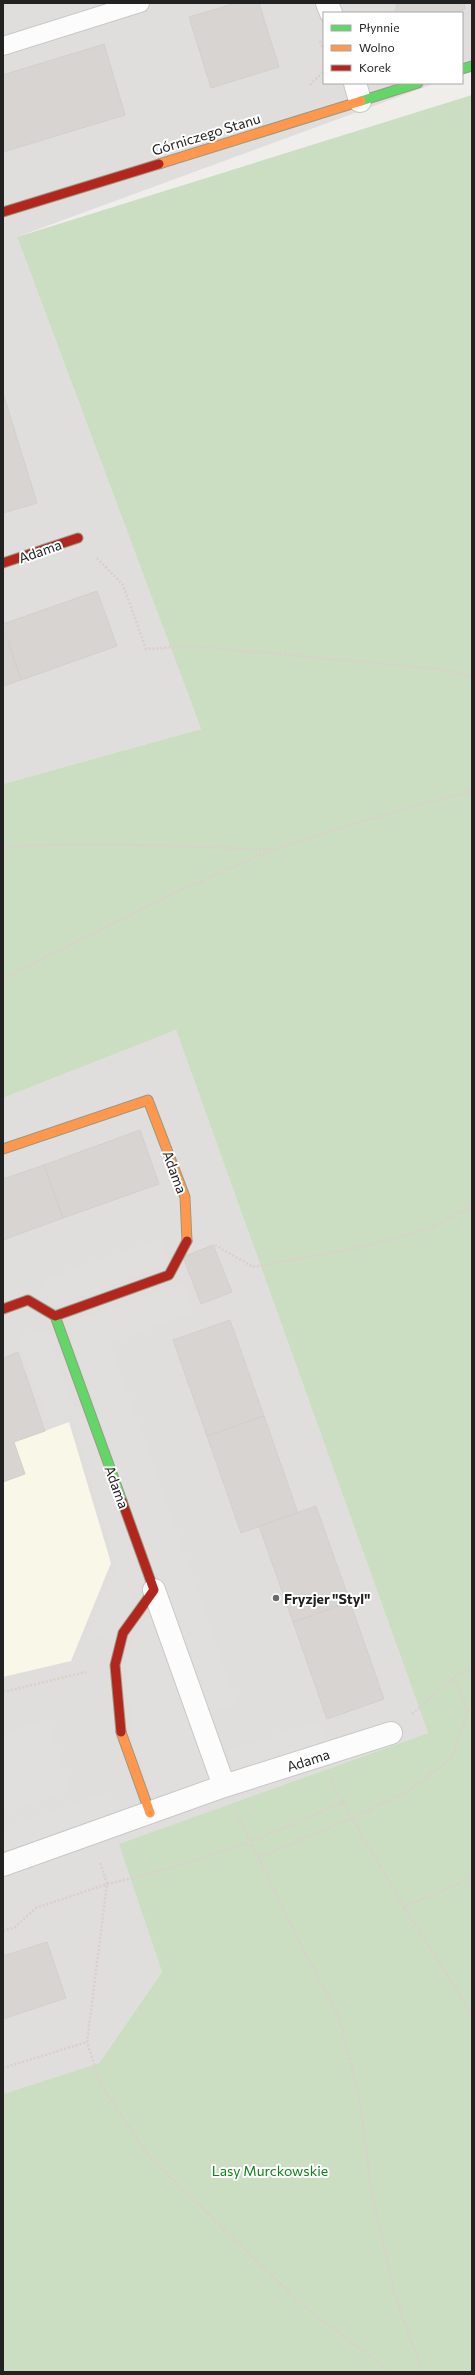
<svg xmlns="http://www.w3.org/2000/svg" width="475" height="2375" viewBox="0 0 475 2375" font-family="Commissioner,sans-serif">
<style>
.residential{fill:#dfdedc}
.education{fill:#f8f7e8}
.forest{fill:#cbdec1}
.parking{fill:#e0dfde}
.building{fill:#d7d4d2;stroke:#d3d0cc}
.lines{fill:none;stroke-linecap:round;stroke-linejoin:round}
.lane-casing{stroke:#c9c8c7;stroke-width:20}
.street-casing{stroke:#c9c8c7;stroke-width:24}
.fast-casing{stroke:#999a82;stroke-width:11}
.slow-casing{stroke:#999a82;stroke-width:11}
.jam-casing{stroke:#999a82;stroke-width:11}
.path{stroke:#dccecd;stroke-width:2.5;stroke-dasharray:2 2;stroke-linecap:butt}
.lane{stroke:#fdfcfc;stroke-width:18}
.street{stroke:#fdfcfc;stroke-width:22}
.fast{stroke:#63d668;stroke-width:9}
.slow{stroke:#ff974d;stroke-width:9}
.jam{stroke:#b3261e;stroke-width:9}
.poi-dot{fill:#6a6968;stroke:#fff;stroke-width:1.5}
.labels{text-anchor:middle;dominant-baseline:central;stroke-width:4;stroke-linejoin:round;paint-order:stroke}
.street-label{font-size:14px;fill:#222;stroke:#fff}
.poi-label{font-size:14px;font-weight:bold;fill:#222;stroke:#fff;text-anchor:start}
.park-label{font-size:14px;fill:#0c8416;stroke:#fff}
</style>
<rect width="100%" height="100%" fill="#f0eeeb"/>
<path class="residential" d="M3,3H472V70L462,73V13H324V83H436L17,237L201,729L3,784Z
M176,1030L428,1733L120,1844L162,1972L99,2063L3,2094V1098Z"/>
<path class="education" d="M18,1352L45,1431L69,1422L111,1563L71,1661L3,1677V1358Z"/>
<path class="forest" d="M472,95V2372H3V2094L99,2063L162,1972L119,1844L428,1733L176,1030L3,1098V784L201,729L17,237Z"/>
<path class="parking" d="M162,1240L170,1264L52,1306L42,1280Z
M183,1283L193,1313L110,1342L237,1704L204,1715L66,1323Z
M45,1329L74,1407L83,1406L142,1579L114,1642L89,1633L116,1565L71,1415L48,1420L17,1338Z
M151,1604L218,1780L155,1801L132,1734L125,1654Z
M47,1719L71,1790L3,1812V1734Z
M319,1721L327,1746L236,1776L228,1751Z
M109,1792L116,1812L3,1851V1829Z"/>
<path class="building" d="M236,3H259L279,67L211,88L189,17Z
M395,3H466L464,4L465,9L454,13H394L397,7Z
M104,44L125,115L3,152V75Z
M3,393L37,503L3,513Z
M97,591L117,646L21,680L3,624Z
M3,630L21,680L3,686Z
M140,1130L159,1184L63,1218L44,1165Z
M44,1165L63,1218L3,1240V1179Z
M213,1245L232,1292L201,1304L183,1257Z
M230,1320L264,1416L207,1436L173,1340Z
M18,1352L45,1431L14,1442L25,1474L3,1482V1358Z
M264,1416L298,1513L241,1533L207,1436Z
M316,1506L350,1602L293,1622L259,1526Z
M350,1602L384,1699L327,1719L293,1622Z
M47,1942L66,1998L3,2019V1956Z"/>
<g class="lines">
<defs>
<path id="lane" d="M3,46L140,3"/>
<path id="street" d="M327,3L331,13
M355,83L360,101
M154,1590L224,1786
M3,1865L224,1786L391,1733"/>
<path id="fast" d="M462,69L472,66
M361,101L418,83
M55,1316L122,1501"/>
<path id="slow" d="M159,164L361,101
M3,1149L148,1100L185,1197L187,1241
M121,1732L150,1813"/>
<path id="jam" d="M3,212L159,164
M3,563L78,538
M3,1309L28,1300L55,1316L169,1275L187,1241
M121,1732L115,1665L123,1633L154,1590L122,1501"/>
</defs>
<use href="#lane" class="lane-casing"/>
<use href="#street" class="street-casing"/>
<use href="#fast" class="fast-casing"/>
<use href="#slow" class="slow-casing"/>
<use href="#jam" class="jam-casing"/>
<path class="path" d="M320,41L324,52
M323,71L324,65
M310,85L324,71
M97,558L123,585L146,649L191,646L438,669L472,676
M3,847C92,842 183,846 272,850
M3,979L174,893L272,850L392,812L472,791
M215,1245L253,1267L366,1246L426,1230L472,1207
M3,1692L86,1672
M412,1714L455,1677L472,1667
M331,1782L404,1907L472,2014
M343,1802C268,1837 188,1866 107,1884L87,2042L100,2083L148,2155L302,2305L391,2372
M236,1812L305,1953L338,2014L359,2096L372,2193L394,2291L422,2372
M258,1858L352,1818L406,1792L451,1759L468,1712L455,1677
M404,1907L472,1878
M3,1931L15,1927L36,1908L107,1884L100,1862
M3,2068L87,2042"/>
<use href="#lane" class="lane"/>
<use href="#street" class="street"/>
<use href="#fast" class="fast"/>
<use href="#slow" class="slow"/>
<use href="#jam" class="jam"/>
</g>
<circle class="poi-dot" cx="276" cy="1598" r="4"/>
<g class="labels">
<g class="street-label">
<text transform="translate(206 134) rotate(-17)">Górniczego Stanu</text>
<text transform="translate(40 551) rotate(-19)">Adama</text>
<text transform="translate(175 1172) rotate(70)">Adama</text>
<text transform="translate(117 1487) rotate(70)">Adama</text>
<text transform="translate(308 1760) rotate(-18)">Adama</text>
</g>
<g class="poi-label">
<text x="284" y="1598">Fryzjer "Styl"</text>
</g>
<g class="park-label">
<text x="270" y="2170">Lasy Murckowskie</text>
</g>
</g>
<rect width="475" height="2375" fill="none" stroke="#222222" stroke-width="8"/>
<rect x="323" y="12" width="140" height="72" fill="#ffffff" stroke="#a7a7a7"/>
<rect x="331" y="25" width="20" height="6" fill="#63d668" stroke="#a7a7a7"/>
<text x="359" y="32" font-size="12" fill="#222222">Płynnie</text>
<rect x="331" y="45" width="20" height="6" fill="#ff974d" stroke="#a7a7a7"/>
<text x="359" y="52" font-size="12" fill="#222222">Wolno</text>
<rect x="331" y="65" width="20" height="6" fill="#b3261e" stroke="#a7a7a7"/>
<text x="359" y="72" font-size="12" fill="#222222">Korek</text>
</svg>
